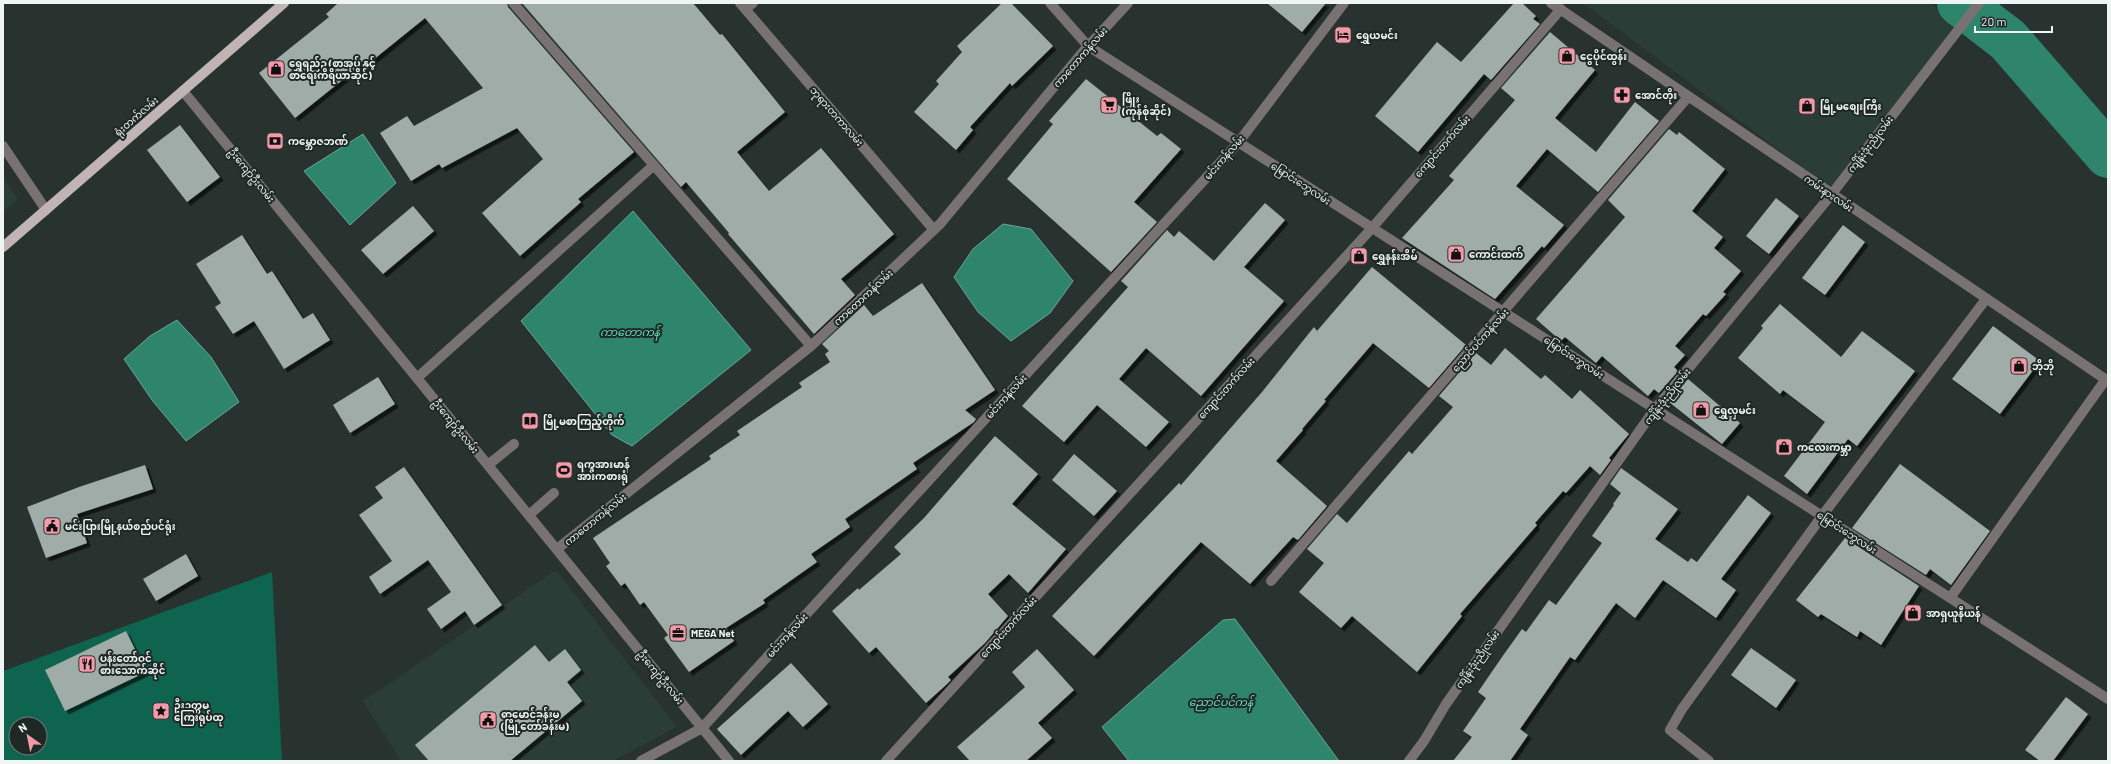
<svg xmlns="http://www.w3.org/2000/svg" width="2111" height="764" viewBox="0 0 2111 764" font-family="Barlow,'Noto Sans Myanmar',sans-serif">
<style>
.built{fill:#2a3d36}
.green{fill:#0f644f;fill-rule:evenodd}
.water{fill:#2e856c;stroke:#68a794}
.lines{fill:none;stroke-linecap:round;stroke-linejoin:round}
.river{stroke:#2e856c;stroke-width:46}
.building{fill:#9faca7;filter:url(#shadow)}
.minor{stroke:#787273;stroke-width:10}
.major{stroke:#c0b4b5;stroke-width:10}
.labels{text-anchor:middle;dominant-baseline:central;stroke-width:4;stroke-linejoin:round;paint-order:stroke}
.poi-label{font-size:10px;font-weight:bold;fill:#eef5f3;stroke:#1e2825;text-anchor:start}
.street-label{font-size:10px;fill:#eef5f3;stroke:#1e2825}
.water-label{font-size:11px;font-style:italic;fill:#67dfbb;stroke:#1e2825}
</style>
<defs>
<filter id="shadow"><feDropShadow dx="3.5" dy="3.5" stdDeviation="0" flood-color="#0009"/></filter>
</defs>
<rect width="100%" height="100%" fill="#28322e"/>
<path class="built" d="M1583,3H1931L1957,23L1831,189Z
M3,178L18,199L3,212Z
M556,570L677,727L613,761H401L363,701Z"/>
<path class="green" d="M272,572L282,761H3V671ZM16,724H40V748H16Z"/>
<path class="water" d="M363,134L396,183L350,225L304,171Z
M633,211L751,350L632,446L612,435L521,321Z
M1003,224L1031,229L1073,281L1050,313L1011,341L978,312L954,277L973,249Z
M177,320L211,357L239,402L186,441L152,400L124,359L150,336Z
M1235,619L1339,761H1129L1102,727L1223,620Z"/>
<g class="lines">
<path class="river" d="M1960,3L2008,40L2108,155"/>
</g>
<path class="building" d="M338,3H507L508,7L634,152L578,199L581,202L520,256L482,213L543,159L517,128L442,168L439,164L411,181L380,133L407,116L414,126L483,88L425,18L368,64L366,61L295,118L259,73L329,17L326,14Z
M522,3H693L720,35L722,34L785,112L737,152L769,191L821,148L894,234L841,279L855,295L814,334L728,234L729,233L686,182L681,187Z
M1002,3H1011L1053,46L1012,86L1010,83L970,127L973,130L956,150L914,112L939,84L936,81L962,52L957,46Z
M1267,3H1326L1302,32Z
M1514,3H1522L1536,16L1533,19L1540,24L1491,80L1484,74L1418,152L1375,116L1437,42L1461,62Z
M1550,32L1595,70L1555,118L1596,152L1635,102L1659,121L1598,192L1547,149L1516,186L1564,225L1544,248L1542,246L1495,299L1402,238L1454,180L1449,176L1515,100L1501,88Z
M1086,79L1157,136L1161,133L1181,149L1134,202L1157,222L1111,272L1007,179L1053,124L1049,121Z
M180,125L220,177L187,202L147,150Z
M1669,129L1677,135L1679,132L1725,169L1692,211L1723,237L1714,248L1741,271L1723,292L1726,294L1706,316L1703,314L1675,346L1685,355L1674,367L1678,371L1659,393L1654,389L1648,396L1602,356L1596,363L1565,337L1561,341L1536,319L1625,217L1608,200Z
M1776,198L1799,216L1769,254L1746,236Z
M1265,203L1285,220L1244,267L1284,301L1201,396L1146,348L1119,379L1169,422L1146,447L1097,405L1064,442L1022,406L1128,287L1121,281L1167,230L1174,237L1179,231L1214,261Z
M413,206L434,231L383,274L361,250Z
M1843,225L1865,242L1825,295L1802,278Z
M242,235L267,274L272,271L303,319L313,313L330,340L284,369L254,321L233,334L215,307L221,303L196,264Z
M1372,267L1466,345L1429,388L1373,343L1324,400L1326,401L1302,429L1303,430L1276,461L1327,506L1298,540L1293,537L1250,584L1201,542L1094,656L1052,616L1179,483L1181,485L1262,392L1314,327L1317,331Z
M922,283L995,390L965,410L976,419L974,422L913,463L917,469L845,519L850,527L811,554L817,562L763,600L765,603L726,628L734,641L689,672L664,638L668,635L644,602L640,605L625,583L621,586L606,566L610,563L593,538L711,459L709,456L740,435L737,431L802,387L799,383L830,362L825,354L829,351L822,344L864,305L873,316Z
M1780,304L1841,357L1862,331L1915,371L1857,446L1848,439L1807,494L1784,476L1825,422L1783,390L1780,394L1738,358L1763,328L1761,326Z
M1993,326L2040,361L2000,414L1952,379Z
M1505,348L1541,379L1545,375L1572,399L1580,390L1629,434L1609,458L1611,460L1600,475L1590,466L1566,493L1563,491L1535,523L1537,525L1460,614L1462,616L1417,672L1352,616L1341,628L1299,592L1324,563L1307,549L1337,514L1347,523L1409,451L1412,454L1453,407L1439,396L1476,353L1491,365Z
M378,377L395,404L350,433L333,405Z
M1688,379L1740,423L1722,444L1669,402Z
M995,436L1038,474L1012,504L1066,549L1028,593L1009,574L988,594L1008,616L985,643L948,677L951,680L946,685L926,703L876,647L869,653L832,611L858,588L859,590L901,554L894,547L924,518Z
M1074,454L1117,491L1094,516L1052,480Z
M1900,464L1990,531L1951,585L1930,569L1926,575L1852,528Z
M145,465L153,489L77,514L87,543L46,558L27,507L79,487Z
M404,467L502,605L474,625L465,611L441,629L427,609L451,592L428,560L380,594L369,577L392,561L359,515L383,498L375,487Z
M1621,468L1678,509L1655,539L1688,562L1691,558L1697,562L1748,495L1771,513L1721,579L1736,590L1716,618L1663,580L1635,618L1616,603L1575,660L1570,657L1520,729L1528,735L1510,761H1453L1472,737L1463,731L1486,698L1478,692L1502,657L1522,629L1526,632L1549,600L1556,605L1602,543L1592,536L1614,505L1613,504L1621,493L1610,484Z
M1845,538L1919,586L1881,645L1860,631L1857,637L1821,614L1818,617L1796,600Z
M186,554L198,576L156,601L143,579Z
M126,631L146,672L65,711L45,670Z
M535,645L549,662L565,649L581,670L567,682L582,701L510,761H429L415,745Z
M1751,648L1796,680L1776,708L1731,675Z
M1037,649L1074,690L1038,723L1052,738L1026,761H970L957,747L1025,687L1012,672Z
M791,663L828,704L803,727L788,711L741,755L717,729Z
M2066,697L2088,714L2053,761H2040L2025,750Z"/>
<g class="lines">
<path class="minor" d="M513,3L811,346
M740,3L934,230
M1050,3L1088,46L2108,699
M1551,3L2108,381
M745,9L753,3
M183,91L729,761
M3,146L46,210
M417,378L654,165
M488,465L514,444
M529,515L554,493
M557,549L811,346L940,224L1082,53L1128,3
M1271,581L1688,97
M1950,598L2106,379
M641,761L702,728L1238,143L1344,3
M886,761L1372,228L1561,9
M1409,761L1424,741L1446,704L1655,409L1831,195L1979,3
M1709,761L1670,730L1682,709L1822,516L1986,299"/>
<path class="major" d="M3,247L284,3"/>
</g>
<defs>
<symbol id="hotel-square" viewBox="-11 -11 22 22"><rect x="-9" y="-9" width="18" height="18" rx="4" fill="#f39aa9" stroke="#1e2825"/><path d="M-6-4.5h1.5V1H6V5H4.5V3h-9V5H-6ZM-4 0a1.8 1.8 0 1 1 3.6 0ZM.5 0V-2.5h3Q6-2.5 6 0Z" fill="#111"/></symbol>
<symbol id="shop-square" viewBox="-11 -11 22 22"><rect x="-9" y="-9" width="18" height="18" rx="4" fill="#f39aa9" stroke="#1e2825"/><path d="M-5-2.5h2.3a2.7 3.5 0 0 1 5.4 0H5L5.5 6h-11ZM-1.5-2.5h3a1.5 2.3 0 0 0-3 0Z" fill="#111"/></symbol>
<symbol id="pharmacy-square" viewBox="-11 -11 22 22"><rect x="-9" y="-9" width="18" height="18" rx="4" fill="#f39aa9" stroke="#1e2825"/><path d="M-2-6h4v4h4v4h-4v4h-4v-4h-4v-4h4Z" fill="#111"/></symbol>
<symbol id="supermarket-square" viewBox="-11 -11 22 22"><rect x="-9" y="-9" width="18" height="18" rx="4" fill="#f39aa9" stroke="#1e2825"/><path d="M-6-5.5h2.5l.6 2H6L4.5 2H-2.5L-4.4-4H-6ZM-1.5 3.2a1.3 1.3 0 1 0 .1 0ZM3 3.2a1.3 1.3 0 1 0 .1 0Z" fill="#111"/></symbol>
<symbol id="bank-square" viewBox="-11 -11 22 22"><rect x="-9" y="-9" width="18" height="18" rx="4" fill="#f39aa9" stroke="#1e2825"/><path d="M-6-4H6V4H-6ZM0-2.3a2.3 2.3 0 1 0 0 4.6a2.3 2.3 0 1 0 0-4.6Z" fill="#111"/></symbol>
<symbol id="library-square" viewBox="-11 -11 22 22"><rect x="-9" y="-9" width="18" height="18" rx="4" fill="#f39aa9" stroke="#1e2825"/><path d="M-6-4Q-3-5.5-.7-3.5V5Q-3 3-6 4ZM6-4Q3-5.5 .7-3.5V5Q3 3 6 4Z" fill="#111"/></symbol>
<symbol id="stadium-square" viewBox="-11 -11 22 22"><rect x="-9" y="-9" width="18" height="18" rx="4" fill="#f39aa9" stroke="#1e2825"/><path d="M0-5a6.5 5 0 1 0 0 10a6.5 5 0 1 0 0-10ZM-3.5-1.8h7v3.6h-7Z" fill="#111"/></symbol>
<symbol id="civic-square" viewBox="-11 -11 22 22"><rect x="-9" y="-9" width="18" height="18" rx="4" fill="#f39aa9" stroke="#1e2825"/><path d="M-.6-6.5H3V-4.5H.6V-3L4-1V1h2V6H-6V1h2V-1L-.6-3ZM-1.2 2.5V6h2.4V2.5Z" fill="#111"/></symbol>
<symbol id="office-square" viewBox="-11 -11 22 22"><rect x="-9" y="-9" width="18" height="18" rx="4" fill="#f39aa9" stroke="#1e2825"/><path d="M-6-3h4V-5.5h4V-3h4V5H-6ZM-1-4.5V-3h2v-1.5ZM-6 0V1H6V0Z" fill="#111"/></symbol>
<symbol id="restaurant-square" viewBox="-11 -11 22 22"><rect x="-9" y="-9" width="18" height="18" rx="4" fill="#f39aa9" stroke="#1e2825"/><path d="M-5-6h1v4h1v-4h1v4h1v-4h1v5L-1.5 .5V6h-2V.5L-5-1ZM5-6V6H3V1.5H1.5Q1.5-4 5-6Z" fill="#111"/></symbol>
<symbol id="sight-square" viewBox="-11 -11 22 22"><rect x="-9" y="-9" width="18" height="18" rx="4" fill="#f39aa9" stroke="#1e2825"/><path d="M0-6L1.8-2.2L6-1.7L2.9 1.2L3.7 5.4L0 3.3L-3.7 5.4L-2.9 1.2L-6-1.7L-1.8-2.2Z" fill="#111"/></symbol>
</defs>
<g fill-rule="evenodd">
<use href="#hotel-square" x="1333" y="25" width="20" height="20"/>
<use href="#shop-square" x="1557" y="46" width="20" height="20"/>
<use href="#shop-square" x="266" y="59" width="20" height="20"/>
<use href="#pharmacy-square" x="1612" y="85" width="20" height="20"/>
<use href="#supermarket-square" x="1099" y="95" width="20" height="20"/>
<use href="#shop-square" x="1797" y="96" width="20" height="20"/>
<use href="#bank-square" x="265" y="131" width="20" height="20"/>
<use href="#shop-square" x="1446" y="244" width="20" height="20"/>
<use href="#shop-square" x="1349" y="246" width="20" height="20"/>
<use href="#shop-square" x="2009" y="356" width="20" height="20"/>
<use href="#shop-square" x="1691" y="400" width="20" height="20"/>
<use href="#library-square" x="520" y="411" width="20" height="20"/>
<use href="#shop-square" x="1774" y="437" width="20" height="20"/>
<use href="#stadium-square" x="554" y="460" width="20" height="20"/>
<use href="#civic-square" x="42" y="516" width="20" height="20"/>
<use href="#shop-square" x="1903" y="603" width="20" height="20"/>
<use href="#office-square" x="668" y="623" width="20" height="20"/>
<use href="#restaurant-square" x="77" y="654" width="20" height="20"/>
<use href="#sight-square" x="151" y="701" width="20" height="20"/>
<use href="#civic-square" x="478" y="710" width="20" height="20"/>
</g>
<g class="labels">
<g class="poi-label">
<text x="1356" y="35">ရွှေယမင်း</text>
<text x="1580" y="56">ငွေပိုင်ထွန်း</text>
<text x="289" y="63">ရွှေရည်ဥ (စာအုပ် နှင့်<tspan x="289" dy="12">စာရေးကိရိယာဆိုင်)</tspan></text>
<text x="1635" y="95">အောင်တိုး</text>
<text x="1122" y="99">ဖြိုး<tspan x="1122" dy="12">(ကုန်စုံဆိုင်)</tspan></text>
<text x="1820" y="106">မြို့မစျေးကြီး</text>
<text x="288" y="141">ကမ္ဘောဇဘဏ်</text>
<text x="1469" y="254">ကောင်းထက်</text>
<text x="1372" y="256">ရွှေနန်းအိမ်</text>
<text x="2032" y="366">ဘိုဘို</text>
<text x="1714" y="410">ရွှေလှမင်း</text>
<text x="543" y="421">မြို့မစာကြည့်တိုက်</text>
<text x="1797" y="447">ကလေးကမ္ဘာ</text>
<text x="577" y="464">ရက္ခအားမာန်<tspan x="577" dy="12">အားကစားရုံ</tspan></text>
<text x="65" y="526">မင်းပြားမြို့နယ်စည်ပင်ရုံး</text>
<text x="1926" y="613">အာရှယူနီယန်</text>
<text x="691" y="633">MEGA Net</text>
<text x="100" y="658">ပန်းတော်ဝင်<tspan x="100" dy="12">စားသောက်ဆိုင်</tspan></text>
<text x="174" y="705">ဦးဥတ္တမ<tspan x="174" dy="12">ကြေးရုပ်ထု</tspan></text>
<text x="501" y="714">ရာမောင်ခန်းမ<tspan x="501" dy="12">(မြို့တော်ခန်းမ)</tspan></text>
</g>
<g class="street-label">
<text transform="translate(1080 57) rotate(-49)">ကာတောကန်လမ်း</text>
<text transform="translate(136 116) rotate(-41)">ရုံးတက်လမ်း</text>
<text transform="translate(837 116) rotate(49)">ဘုရားတကာလမ်း</text>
<text transform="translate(1870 144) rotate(-53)">ကျိန်းဒုံးညိုလမ်း</text>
<text transform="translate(1442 146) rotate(-49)">ကျောင်းတက်လမ်း</text>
<text transform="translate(1224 157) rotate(-49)">မင်းကန်လမ်း</text>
<text transform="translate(252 175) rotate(51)">ဦးကျော်ဦးလမ်း</text>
<text transform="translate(1301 183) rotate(33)">မြောင်းဘွေလမ်း</text>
<text transform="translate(1829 193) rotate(34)">ကမ်းနားလမ်း</text>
<text transform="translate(863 297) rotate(-43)">ကာတောကန်လမ်း</text>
<text transform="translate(1480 340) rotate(-49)">ညောင်ပင်ကန်လမ်း</text>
<text transform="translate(1574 357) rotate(33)">မြောင်းဘွေလမ်း</text>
<text transform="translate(1226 388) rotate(-48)">ကျောင်းတက်လမ်း</text>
<text transform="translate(1006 396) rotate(-48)">မင်းကန်လမ်း</text>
<text transform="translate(1667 396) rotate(-52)">ကျိန်းဒုံးညိုလမ်း</text>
<text transform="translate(456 426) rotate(51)">ဦးကျော်ဦးလမ်း</text>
<text transform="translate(595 519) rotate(-39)">ကာတောကန်လမ်း</text>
<text transform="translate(1847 532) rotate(33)">မြောင်းဘွေလမ်း</text>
<text transform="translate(1008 627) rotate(-48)">ကျောင်းတက်လမ်း</text>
<text transform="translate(787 635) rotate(-48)">မင်းကန်လမ်း</text>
<text transform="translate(1477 659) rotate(-55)">ကျိန်းဒုံးညိုလမ်း</text>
<text transform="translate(661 677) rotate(51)">ဦးကျော်ဦးလမ်း</text>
</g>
<g class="water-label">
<text x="630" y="331">ကာတောကန်</text>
<text x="1221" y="701">ညောင်ပင်ကန်</text>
</g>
</g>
<rect width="2111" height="764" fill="none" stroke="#eef5f3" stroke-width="8"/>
<g transform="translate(28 736) rotate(327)"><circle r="19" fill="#1e2825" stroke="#717a77"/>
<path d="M0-3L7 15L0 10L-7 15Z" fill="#f39aa9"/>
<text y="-6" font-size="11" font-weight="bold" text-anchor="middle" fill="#eef5f3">N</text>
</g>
<path d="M1975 26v6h77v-6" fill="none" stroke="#eef5f3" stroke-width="2"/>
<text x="1981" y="26" font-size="12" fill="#eef5f3" stroke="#1e2825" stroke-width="3" paint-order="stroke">20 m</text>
</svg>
